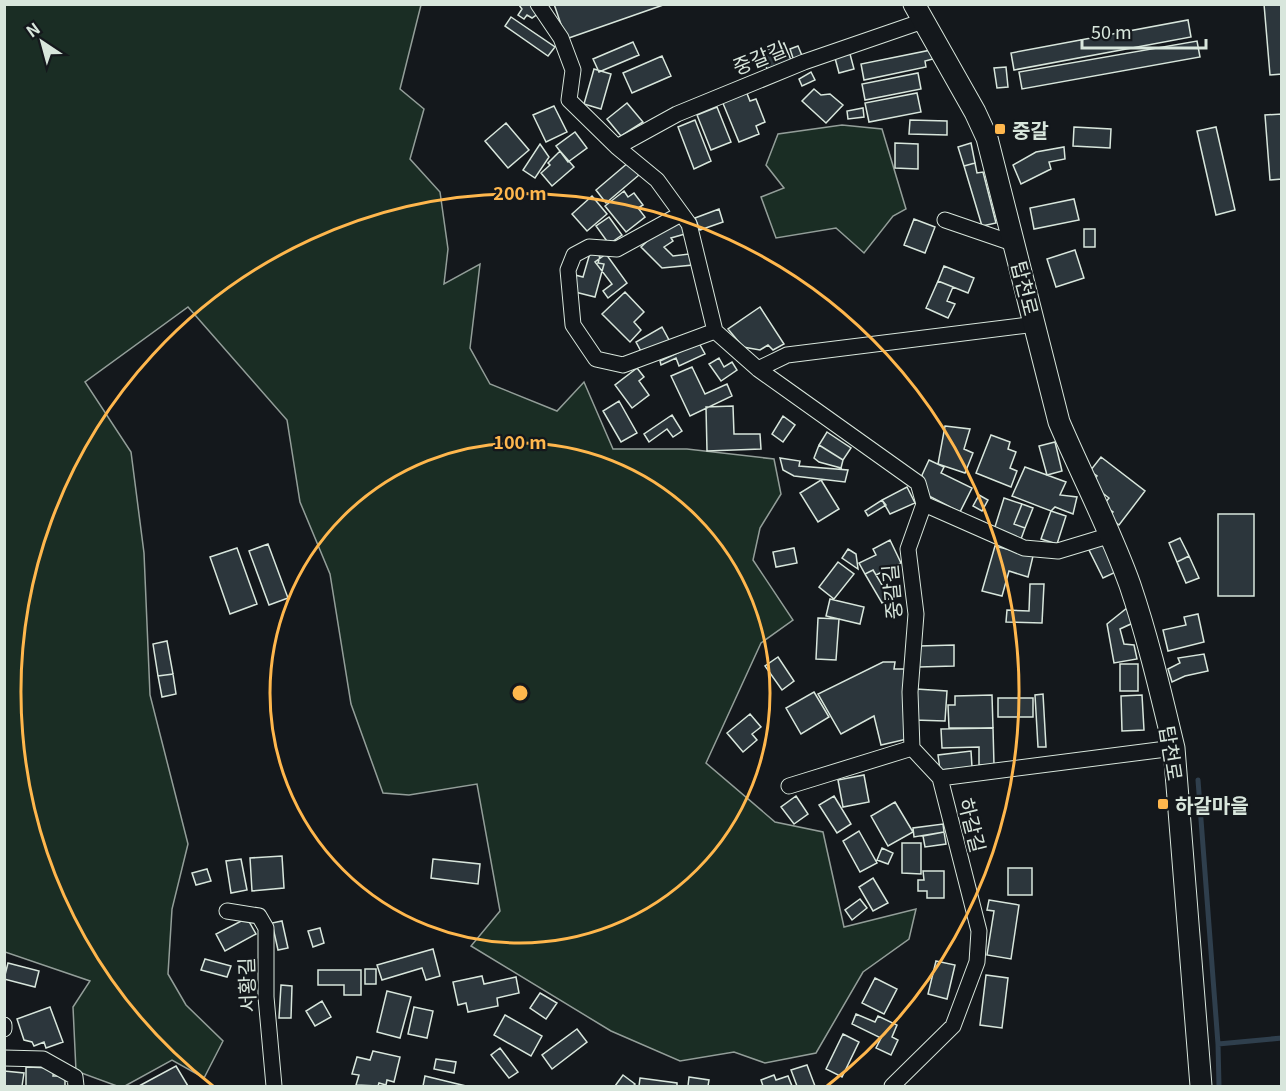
<svg xmlns="http://www.w3.org/2000/svg" width="1286" height="1091" viewBox="0 0 1286 1091" font-family="Georgia,'Noto Sans KR',serif">
<style>
.green{fill:#1a2d24;stroke:#939e99;stroke-width:1.5}
.lines{fill:none;stroke-linecap:round;stroke-linejoin:round}
.stream{stroke:#2f3f4d;stroke-width:5}
.building{fill:#2c363c;stroke:#d8e6dc;stroke-width:1.5}
.minor-casing{stroke:#d8e6dc;stroke-width:17}
.secondary-casing{stroke:#d8e6dc;stroke-width:23}
.minor{stroke:#14181c;stroke-width:15}
.secondary{stroke:#14181c;stroke-width:21}
.ring{fill:none;stroke:#ffb74d;stroke-width:3}
.poi-dot{fill:#ffb74d;stroke:#14181c;stroke-width:2}
.labels{text-anchor:middle;dominant-baseline:central;stroke-width:4.5;stroke-linejoin:round;paint-order:stroke}
.street-label{font-size:20px;fill:#d8e6dc;stroke:#14181c}
.poi-label{font-size:20px;font-weight:bold;fill:#d8e6dc;stroke:#14181c;text-anchor:start}
.centre{fill:#ffb74d;stroke:#14181c;stroke-width:3}
.ring-label{font-size:18px;text-anchor:middle;font-weight:bold;fill:#ffb74d;stroke:#14181c;stroke-width:4.5;stroke-linejoin:round;paint-order:stroke}
</style>
<rect width="100%" height="100%" fill="#14181c"/>
<path class="green" d="M5,5H421L400,89L424,109L410,159L440,192L448,249L444,284L480,264L470,348L490,384L557,411L584,382L613,449H687L774,459L781,494L760,528L753,560L793,620L761,643L706,763L775,822L823,832L844,927L916,909L909,939L863,972L816,1053L765,1063L734,1052L680,1061L611,1031L471,946L500,911L477,784L409,795L383,793L351,704L330,574L300,502L287,420L188,307L85,382L131,452L144,553L150,695L188,844L172,909L168,974L186,1005L223,1041L204,1078L172,1060L125,1086H117L76,1071L73,1007L90,981L5,952Z
M842,125L882,129L906,209L893,216L864,253L836,228L776,238L761,197L784,188L766,165L778,134Z"/>
<g class="lines">
<path class="stream" d="M1198,780L1218,1044L1219,1086
M1218,1044L1282,1038"/>
</g>
<path class="building" d="M531,4L539,13L532,18L527,15L524,19L518,15L522,9L519,5Z
M554,4H666L566,39Z
M1264,4H1281L1282,74L1270,75Z
M511,17L555,47L548,56L505,26Z
M1188,20L1191,37L1014,70L1011,53Z
M1197,41L1200,57L1022,89L1019,72Z
M633,42L639,55L599,72L593,59Z
M784,43L791,60L767,69L761,52Z
M798,46L803,58L794,61L790,49Z
M931,50L933,59L925,61L926,67L864,80L861,64Z
M850,54L854,69L839,73L835,58Z
M662,56L671,76L632,93L623,73Z
M1006,67L1008,87L997,88L994,68Z
M594,69L611,74L601,109L584,104Z
M811,72L815,80L802,86L799,79Z
M918,73L921,89L865,100L862,84Z
M814,89L821,95L830,94L843,105L826,123L802,101Z
M746,91L750,101L756,99L765,122L756,126L759,134L739,142L722,101Z
M917,93L921,112L869,122L865,103Z
M627,103L643,122L621,136L607,119Z
M554,106L567,132L546,142L533,115Z
M717,107L731,142L711,150L697,115Z
M863,108L864,117L848,119L847,111Z
M1282,114V179L1270,180L1265,115Z
M695,120L711,161L694,169L678,127Z
M910,120L947,121V135L909,134Z
M506,123L529,150L508,168L485,141Z
M1074,127L1111,129L1110,148L1073,146Z
M1216,127L1235,210L1216,215L1197,131Z
M575,132L587,148L568,162L556,146Z
M895,143L918,144V169L895,168Z
M971,143L975,163L964,166L958,147Z
M540,144L549,157L535,178L523,170Z
M1064,147L1065,159L1049,162L1051,169L1021,184L1013,165L1036,152Z
M560,151L574,167L552,186L541,173L550,165L548,163Z
M629,162L639,175L606,203L596,190Z
M975,163L977,173L983,172L996,223L982,226L964,166Z
M624,191L628,197L634,193L643,205L638,208L645,217L626,232L605,206Z
M592,196L607,214L587,231L572,214Z
M1074,199L1079,220L1034,229L1030,208Z
M719,209L723,222L700,230L695,218Z
M609,217L622,235L609,244L596,226Z
M914,219L935,227L925,253L904,245Z
M680,222L685,234L671,238L673,241L664,247L673,256L689,254L693,265L662,268L641,247L660,229Z
M1084,229H1095V247H1084Z
M1075,250L1084,278L1056,287L1047,259Z
M590,253L600,256L598,263L604,264L595,297L571,291L575,275L583,277Z
M606,254L627,283L608,298L603,291L612,284L595,262Z
M944,266L974,278L968,293L938,281Z
M938,281L953,287L947,301L955,304L948,318L926,308Z
M625,292L644,312L634,322L641,330L630,342L602,314Z
M760,307L784,344L773,350L768,345L760,350L743,347L728,329Z
M662,327L669,340L643,355L636,342Z
M699,343L705,354L679,366L676,358L661,365L660,361Z
M719,358L724,367L732,362L737,370L721,381L709,364Z
M692,367L705,394L727,384L732,396L690,416L671,376Z
M637,368L644,377L639,381L649,395L632,408L615,385Z
M619,401L637,433L621,442L603,411Z
M733,406L734,434H760L761,449L707,451L706,407Z
M672,415L682,431L673,437L667,429L649,442L644,434Z
M783,416L795,425L783,442L772,434Z
M945,426L970,429L964,449L973,453L965,473L938,464Z
M827,432L851,448L843,460L819,445Z
M991,435L1010,442L1008,449L1016,452L1010,468L1017,471L1011,487L976,473Z
M1055,442L1062,471L1047,475L1039,446Z
M819,445L843,460L841,468L819,462L814,458Z
M1101,457L1145,491L1119,525L1109,517L1113,512L1103,505L1109,498L1091,484L1097,476L1090,471Z
M780,458L800,461L799,466L848,470L845,482L794,476L783,470Z
M929,460L944,467L941,473L972,488L960,512L927,495L922,475Z
M1025,467L1066,482L1060,495L1077,497L1073,514L1055,507L1051,511L1012,496Z
M821,480L839,509L818,522L800,493Z
M907,487L915,503L890,514L882,500Z
M979,495L988,500L982,511L973,506Z
M1004,498L1022,504L1014,524L1025,528L1021,539L994,530Z
M882,500L886,505L868,516L865,511Z
M1022,504L1033,508L1025,528L1014,524Z
M1051,511L1066,516L1057,544L1041,539Z
M1218,514H1254V596H1218Z
M1180,538L1189,556L1177,562L1169,543Z
M890,540L901,563L876,575L873,570L865,574L859,563L876,555L873,549Z
M1103,543L1118,571L1103,578L1089,550Z
M268,544L288,598L269,605L249,551Z
M995,546L1033,556L1028,577L1009,571L1002,596L982,591Z
M237,548L257,604L230,614L210,557Z
M794,548L797,563L776,567L773,552Z
M848,549L856,554L858,569L842,558Z
M1189,556L1199,578L1186,583L1177,562Z
M838,562L854,574L834,599L819,587Z
M873,570L890,598L882,603L865,574Z
M1030,584H1044L1042,623L1006,622L1007,610L1029,611Z
M830,599L864,607L860,624L826,616Z
M1127,608L1133,623L1120,629L1124,644L1134,645L1137,659L1114,663L1107,624Z
M1198,614L1204,642L1168,651L1163,630L1186,625L1184,617Z
M818,618L839,619L836,660L816,659Z
M167,641L173,674L158,676L153,644Z
M954,645V666L919,667V646Z
M1204,654L1208,671L1185,676L1172,682L1168,669L1180,663L1178,658Z
M778,657L794,681L782,690L765,666Z
M883,662H895L894,669H905L907,739L881,745L874,716L841,734L818,694Z
M1120,664H1138V691H1120Z
M173,674L176,694L162,697L158,676Z
M916,689L947,691L945,721L914,720Z
M814,692L829,717L801,734L786,708Z
M1043,694L1046,747H1038L1035,695Z
M992,695L993,728H949L948,705H955V696Z
M1142,695L1144,730L1122,731L1121,696Z
M998,698H1033V717H998Z
M750,714L761,727L752,734L757,740L743,752L727,733Z
M993,728L994,765H979V747L942,748L941,729Z
M971,751L972,767L940,770L938,755Z
M864,775L869,802L843,807L838,780Z
M796,796L808,814L794,824L781,807Z
M834,796L851,824L837,833L819,805Z
M895,802L913,832L888,846L871,816Z
M943,824L944,832L914,837L913,828Z
M859,831L877,863L860,872L843,841Z
M944,832L946,844L925,847L923,836Z
M902,843H921V874L902,873Z
M882,848L893,853L888,864L877,860Z
M282,856L284,888L252,891L250,858Z
M241,859L247,890L231,893L226,861Z
M433,859L480,864L478,884L431,878Z
M1008,868H1032V895H1008Z
M207,869L211,881L196,885L192,873Z
M923,871H944V898H927V891H918V880H924Z
M873,878L888,903L873,911L859,887Z
M860,899L867,908L852,920L845,910Z
M989,900L1019,905L1011,959L987,955L994,911L987,910Z
M247,918L256,934L225,951L216,934Z
M282,921L288,948L278,950L272,923Z
M320,928L324,943L313,947L308,931Z
M433,949L440,976L426,980L422,968L382,980L377,965Z
M205,959L231,966L227,977L201,970Z
M936,961L955,965L947,999L928,994Z
M8,963L39,971L35,987L4,979Z
M365,969H376V984H365Z
M318,970H361V995H344V985H318Z
M986,975L1008,978L1002,1028L980,1025Z
M482,976L484,984L516,977L519,993L497,998L498,1006L468,1012L466,1003L458,1005L453,982Z
M875,978L897,989L884,1014L862,1003Z
M281,985L292,986L291,1018H279Z
M387,991L411,997L400,1038L377,1032Z
M540,993L557,1003L546,1019L530,1008Z
M322,1001L331,1017L315,1026L306,1011Z
M50,1007L63,1042L46,1048L44,1042L34,1046L32,1042L24,1040L17,1019Z
M414,1007L433,1011L427,1038L408,1034Z
M856,1014L875,1022L878,1016L897,1025L892,1037L898,1040L891,1055L876,1048L881,1038L852,1024Z
M505,1015L542,1036L531,1056L494,1035Z
M577,1029L587,1042L552,1069L542,1055Z
M843,1034L859,1042L842,1077L826,1069Z
M500,1048L518,1072L509,1078L491,1055Z
M373,1051L400,1057L394,1082L387,1080L386,1085L379,1083L378,1086L356,1085L359,1075L352,1074L357,1057L370,1060Z
M436,1059L456,1062L454,1073L434,1069Z
M807,1065L815,1086H797L791,1070Z
M176,1066L188,1086H139Z
M26,1067L54,1068L53,1076H65V1086H26Z
M4,1071L24,1073L22,1086H4Z
M623,1075L635,1084L633,1086H615Z
M774,1075L776,1080L788,1076L792,1086H763L761,1080Z
M425,1076L466,1086H423Z
M689,1077L709,1080L708,1086H688Z
M640,1078L677,1083V1086H639Z"/>
<g class="lines">
<defs>
<path id="minor" d="M538,4L561,38L573,70L569,100L617,147L657,180L689,224L715,331L758,369L918,483L924,504L908,549L916,614L910,692L912,748L940,778L979,931L977,962L953,1026L892,1086
M617,147L677,114L804,62L923,21
M681,214L617,249L589,247L574,255L568,270L573,325L596,359L623,365L715,331
M945,220L1015,244
M758,369L787,355L1036,324
M924,504L1024,548L1058,551L1111,535
M940,778L1174,748
M789,786L912,748
M227,911L259,916L266,928V997L274,1086
M4,1025V1029
M4,1058L43,1059L75,1077L76,1086"/>
<path id="secondary" d="M914,4L975,112L987,138L1059,422C1082,476 1110,529 1130,585C1148,638 1161,694 1174,748L1201,1086"/>
</defs>
<use href="#minor" class="minor-casing"/>
<use href="#secondary" class="secondary-casing"/>
<use href="#minor" class="minor"/>
<use href="#secondary" class="secondary"/>
</g>
<g class="ring">
<circle cx="520" cy="693" r="250"/>
<path d="M213 1086A499 499 0 1 1 827 1086"/>
</g>
<g class="poi-dot">
<rect x="994" y="123" width="12" height="12" rx="3"/>
<rect x="1157" y="798" width="12" height="12" rx="3"/>
</g>
<g class="labels">
<g class="street-label">
<text transform="translate(759 57) rotate(-22)">중갈길</text>
<text transform="translate(1026 288) rotate(76)">탑천로</text>
<text transform="translate(891 592) rotate(-95)">중갈길</text>
<text transform="translate(1172 753) rotate(81)">탑천로</text>
<text transform="translate(973 825) rotate(76)">하갈길</text>
<text transform="translate(246 985) rotate(-92)">서황길</text>
</g>
<g class="poi-label">
<text x="1012" y="129">중갈</text>
<text x="1175" y="804">하갈마을</text>
</g>
</g>
<circle cx="520" cy="693" r="9" class="centre"/>
<g class="ring-label">
<text x="520" y="200">200 m</text>
<text x="520" y="449">100 m</text>
</g>
<rect width="1286" height="1091" fill="none" stroke="#d8e6dc" stroke-width="12"/>
<g transform="translate(42 42) rotate(324)" stroke="#14181c" stroke-width="4.5" paint-order="stroke">
<path d="M0-4.5L10 22L0 15L-10 22Z" fill="#d8e6dc"/>
<text y="-9" font-size="16" font-weight="bold" text-anchor="middle" fill="#d8e6dc">N</text>
</g>
<path d="M1082 39v9h124v-9" fill="none" stroke="#d8e6dc" stroke-width="3"/>
<text x="1091" y="39" font-size="18" fill="#d8e6dc" stroke="#14181c" stroke-width="4.5" paint-order="stroke">50 m</text>
</svg>
